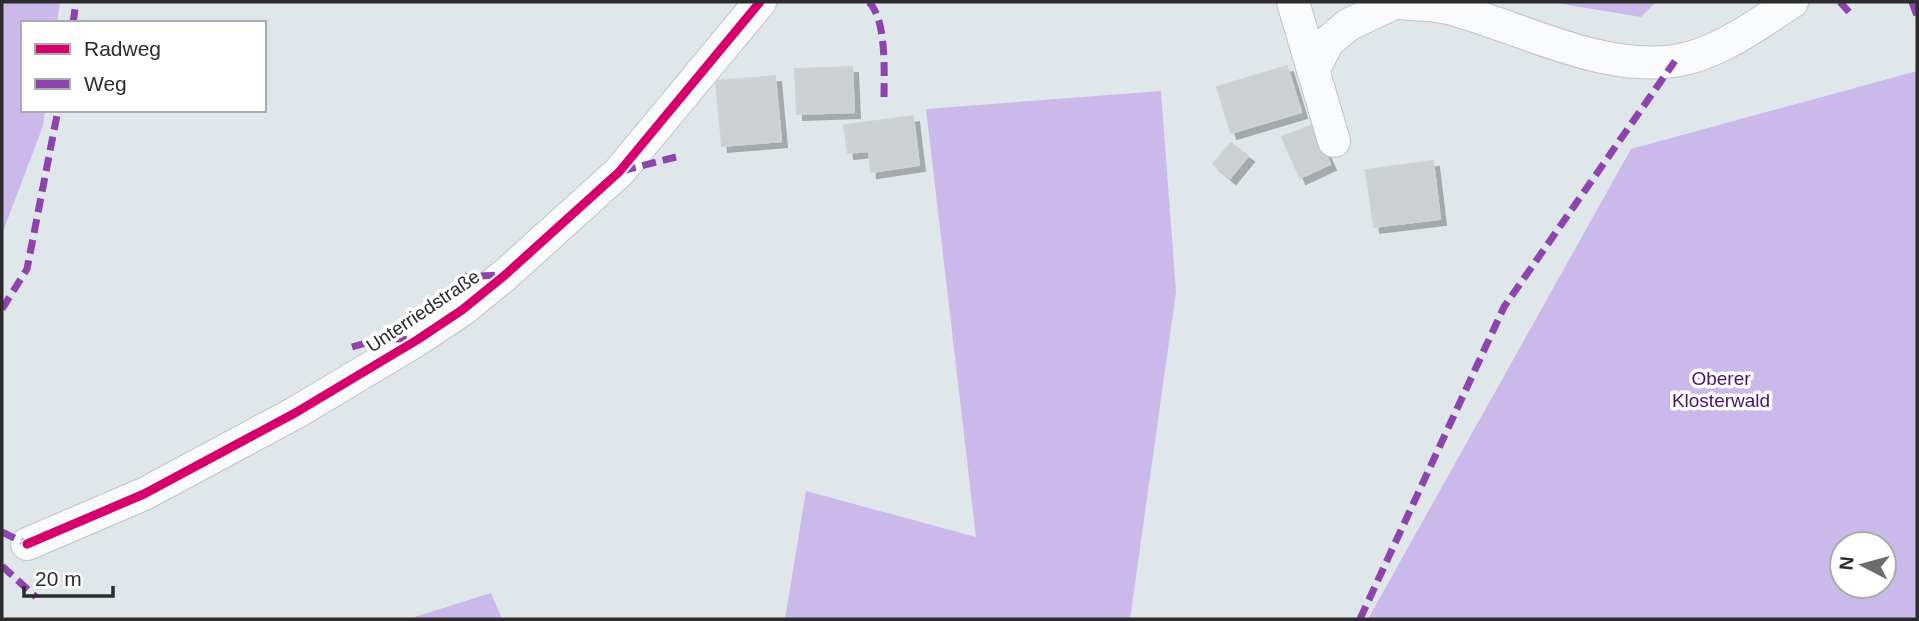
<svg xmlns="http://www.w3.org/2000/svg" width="1919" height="621" viewBox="0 0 1919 621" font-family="Helvetica,sans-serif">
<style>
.green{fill:#cbb9eb;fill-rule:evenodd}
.building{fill:#ccd0d3;stroke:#cdd2d6;stroke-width:2;filter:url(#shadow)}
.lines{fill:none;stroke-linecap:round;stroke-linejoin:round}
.minor-casing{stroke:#c1c2c2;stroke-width:34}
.minor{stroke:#fafbfc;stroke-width:32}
.quiet{stroke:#8e44ad;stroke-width:7;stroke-dasharray:14 7;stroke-linecap:butt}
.cycleway-casing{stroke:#fff;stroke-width:13}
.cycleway{stroke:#d6006c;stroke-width:9}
.labels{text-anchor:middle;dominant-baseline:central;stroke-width:7;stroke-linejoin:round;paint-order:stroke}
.street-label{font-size:19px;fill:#2c2c2c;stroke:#fff}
.park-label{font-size:19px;fill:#491371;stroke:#fff}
</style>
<defs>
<filter id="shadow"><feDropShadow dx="6" dy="6" stdDeviation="0" flood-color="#0004"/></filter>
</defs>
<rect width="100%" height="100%" fill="#e0e7eb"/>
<path class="green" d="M2,2H60L57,23H23V110H45L43,126L2,234Z
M1550,2H1656L1641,17Z
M1917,71V619H1368L1631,149ZM1842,544H1884V586H1842Z
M1161,91L1176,292L1130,619H785L806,491L976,537L926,109Z
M491,593L502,619H408Z"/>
<path class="building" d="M1287,66L1301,112L1231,133L1217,87Z
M852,67L854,112L797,114L795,69Z
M775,76L781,141L722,146L716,81Z
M913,116L919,165L871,172L869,151L848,153L844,125Z
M1312,125L1330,164L1300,178L1282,137Z
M1231,143L1248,156L1230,178L1213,164Z
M1433,161L1440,219L1374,227L1366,170Z"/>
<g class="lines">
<defs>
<path id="minor" d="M1293,2L1334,141
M1378,2C1402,4 1429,3 1452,9C1522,28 1599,71 1674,61C1717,55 1756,25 1792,2
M1313,71L1328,42L1348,25L1394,3
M27,544L144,494L295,413L417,340L462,310L505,275L619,172L760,2"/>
</defs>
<use href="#minor" class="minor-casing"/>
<use href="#minor" class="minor"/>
<path class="quiet" d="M869,2C887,20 884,73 884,98
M1840,2L1849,12
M1912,2L1917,16
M73,23L76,2
M622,171L676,157
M460,277L502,275
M2,309L27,269L58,110
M352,347L384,338L414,340
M2,532L27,544
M2,566L36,597
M1360,619L1504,307L1675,61"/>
<defs>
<path id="cycleway" d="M27,544L144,494L295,413L417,340L462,310L505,275L619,172L760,2"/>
</defs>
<use href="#cycleway" class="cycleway-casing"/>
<use href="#cycleway" class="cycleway"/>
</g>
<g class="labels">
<g class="street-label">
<text transform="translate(423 311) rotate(-34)">Unterriedstraße</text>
</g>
<g class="park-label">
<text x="1721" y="378">Oberer<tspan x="1721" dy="22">Klosterwald</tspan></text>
</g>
</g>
<rect width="1919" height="621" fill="none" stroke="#2c2c2c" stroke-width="7"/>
<rect x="21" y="21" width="245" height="91" fill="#ffffff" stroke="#ababab" stroke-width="2"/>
<rect x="35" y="44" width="35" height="10" fill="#d6006c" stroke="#ababab" stroke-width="2"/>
<text x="84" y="56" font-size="21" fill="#2c2c2c">Radweg</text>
<rect x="35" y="79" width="35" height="10" fill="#8e44ad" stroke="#ababab" stroke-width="2"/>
<text x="84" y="91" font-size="21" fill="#2c2c2c">Weg</text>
<g transform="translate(1863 565) rotate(276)"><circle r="33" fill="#ffffff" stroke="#ababab" stroke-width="2"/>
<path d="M0-5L12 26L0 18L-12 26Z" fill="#6b6d6f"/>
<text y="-10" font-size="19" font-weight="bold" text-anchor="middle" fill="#2c2c2c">N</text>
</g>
<path d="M24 586v10h89v-10" fill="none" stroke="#2c2c2c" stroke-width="3.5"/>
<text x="35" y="586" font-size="21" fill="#2c2c2c" stroke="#ffffff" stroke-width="5" paint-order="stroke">20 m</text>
</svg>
